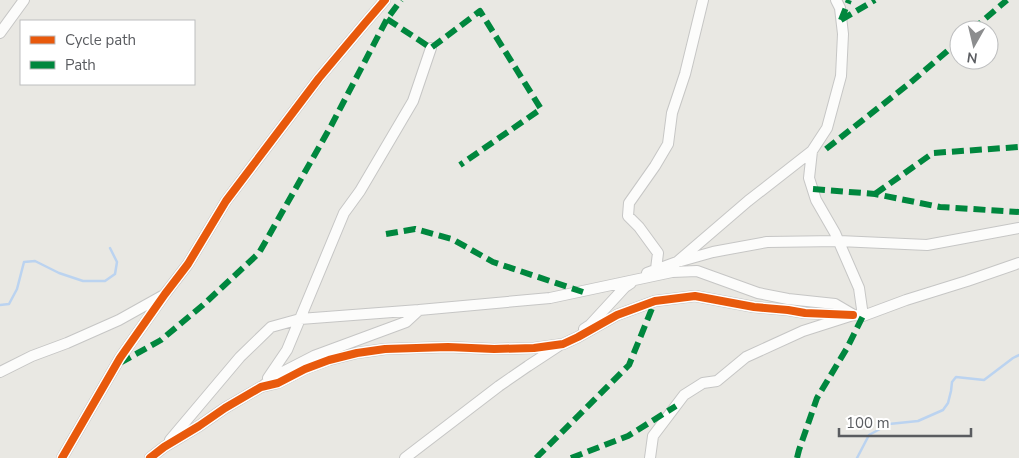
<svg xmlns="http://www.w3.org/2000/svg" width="1019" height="458" viewBox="0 0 1019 458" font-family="'Nunito Sans',sans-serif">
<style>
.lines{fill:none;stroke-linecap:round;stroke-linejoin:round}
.stream{stroke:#bbd3f0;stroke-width:2.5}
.street-casing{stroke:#c6c6c5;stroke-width:12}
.street{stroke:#fcfcfb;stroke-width:10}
.quiet{stroke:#00873e;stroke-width:6;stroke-dasharray:12 6;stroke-linecap:butt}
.cycleway-casing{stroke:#fff;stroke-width:11}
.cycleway{stroke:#e8590c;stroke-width:8}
</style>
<rect width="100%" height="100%" fill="#e9e8e3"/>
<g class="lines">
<path class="stream" d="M0,305L9,304L17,289L24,262L35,261L59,273L83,281H105L115,274L117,262L110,248
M857,458L869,435L889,424L918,421L943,410L948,403L951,391L952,382L956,377L984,380L1013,358L1019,355"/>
<defs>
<path id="street" d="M836,0L840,8L843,34L841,76L827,128L812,151L809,178L816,200L835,233L859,288L863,316
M0,33L24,0
M681,261L713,252L767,242L839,241L927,245L1019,228
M656,269L658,253L639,227L628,216L629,203L655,166L668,144L672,113L685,74L703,0
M647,273L677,262L748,201L812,151
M584,329L590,325L625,287L631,283
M0,372L32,356L67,343L119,320L162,296
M268,378L287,350L344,213L360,191L413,101L431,48
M264,385L277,375L314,356L406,322L419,310L550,298L672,272L697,271L758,293L788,299L835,304L852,314
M170,440L240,357L271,327L300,319L419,310
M62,458L120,358L165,294L188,264L226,201L319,78L366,22L385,0
M150,458L164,447L199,426L225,408L261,387L278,383L305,369L329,360L357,353L385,349L448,347L494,349L534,348L563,344L578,337L617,315L655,301L695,296L754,307L788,310L805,313L853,315
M405,458L499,386L528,366L560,345
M650,458L653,436L684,395L703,383L717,381L746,357L803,331L853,315L863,316L906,300L967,281L1019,263"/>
</defs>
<use href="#street" class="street-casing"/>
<use href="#street" class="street"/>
<path class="quiet" d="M387,19L431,48L480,11L541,109L460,165
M841,20L875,0
M841,20L849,0
M972,30L1007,0
M826,149L910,83L959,41
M813,189L875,194L940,207L1019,212
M875,194L933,153L1019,147
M386,234L415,229L452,239L493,262L583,292
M120,363L161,340L203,305L259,253L331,126L387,19L401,0
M536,458L629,365L655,301
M571,458L628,436L676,406
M797,458L799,450L817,398L847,348L863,316"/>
<defs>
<path id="cycleway" d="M62,458L120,358L165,294L188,264L226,201L319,78L366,22L385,0
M150,458L164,447L199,426L225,408L261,387L278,383L305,369L329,360L357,353L385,349L448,347L494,349L534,348L563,344L578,337L617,315L655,301L695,296L754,307L788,310L805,313L853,315"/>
</defs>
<use href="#cycleway" class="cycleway-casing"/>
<use href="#cycleway" class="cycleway"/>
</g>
<rect x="20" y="20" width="175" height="65" fill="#ffffff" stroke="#bdbebf"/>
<rect x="30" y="36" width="25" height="8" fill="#e8590c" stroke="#bdbebf"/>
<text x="65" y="45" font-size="15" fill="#5a5c60">Cycle path</text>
<rect x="30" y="61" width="25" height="8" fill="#00873e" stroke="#bdbebf"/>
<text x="65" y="70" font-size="15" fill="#5a5c60">Path</text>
<g transform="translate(974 45) rotate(188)"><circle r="24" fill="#ffffff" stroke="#bdbebf"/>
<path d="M0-4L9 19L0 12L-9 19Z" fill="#8c8d8e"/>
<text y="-8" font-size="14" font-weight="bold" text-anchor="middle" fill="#5a5c60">N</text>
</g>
<path d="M839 428v8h132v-8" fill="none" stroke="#5a5c60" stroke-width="2.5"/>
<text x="846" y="428" font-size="15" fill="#5a5c60" stroke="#ffffff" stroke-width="4" paint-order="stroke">100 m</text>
</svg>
